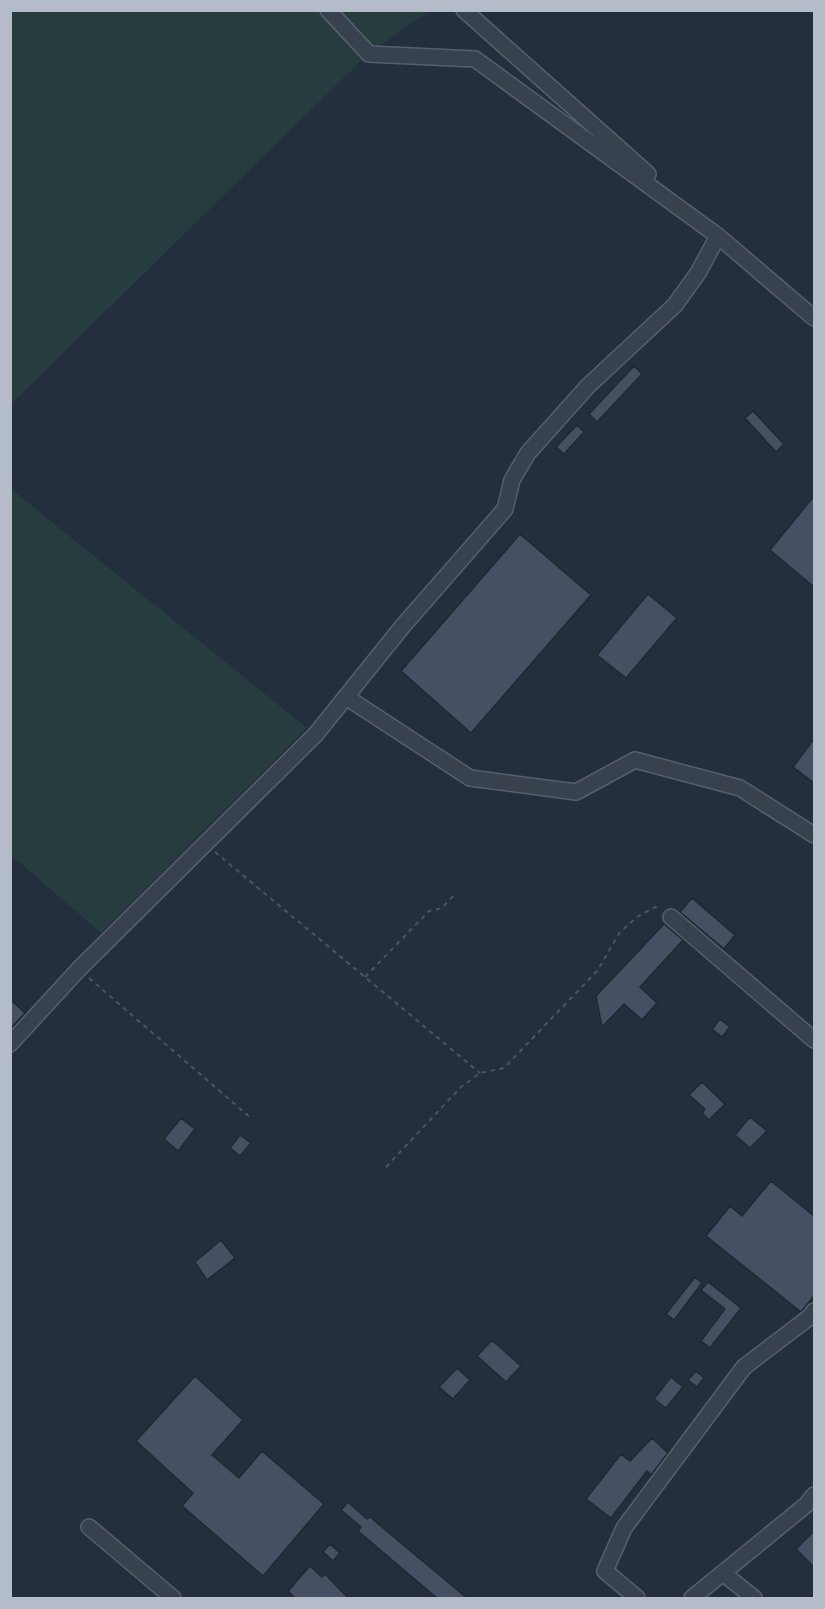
<svg xmlns="http://www.w3.org/2000/svg" width="825" height="1609" viewBox="0 0 825 1609" font-family="Mulish,sans-serif">
<style>
.green{fill:#263c3f}
.building{fill:#455162;stroke:#1f2835;stroke-width:1.5}
.lines{fill:none;stroke-linecap:round;stroke-linejoin:round}
.minor-casing{stroke:#565f6c;stroke-width:18}
.path{stroke:#44595c;stroke-width:2;stroke-dasharray:4.5 4.5;stroke-linecap:butt}
.minor{stroke:#38414e;stroke-width:15}
</style>
<rect width="100%" height="100%" fill="#242f3e"/>
<path class="green" d="M11,11H429L368,54L11,404Z
M11,489L307,728L101,933L11,855Z"/>
<path class="building" d="M634,366L642,374L597,422L589,414Z
M753,411L784,444L776,452L745,418Z
M577,425L584,432L564,454L556,447Z
M814,496V587L770,550Z
M520,534L591,595L471,733L401,671Z
M648,594L677,618L626,678L597,655Z
M814,739V783L793,767Z
M692,898L735,935L724,949L680,912Z
M664,924L683,940L640,987L657,1003L642,1020L624,1004L602,1027L596,996Z
M10,999L25,1013L10,1029Z
M720,1019L730,1027L722,1037L712,1029Z
M702,1082L725,1104L709,1120L702,1113L705,1109L689,1095Z
M750,1117L767,1131L750,1148L735,1135Z
M181,1118L195,1129L178,1151L164,1139Z
M240,1135L251,1143L240,1156L230,1148Z
M771,1181L814,1216V1296L801,1312L706,1236L730,1206L742,1216Z
M221,1240L235,1258L207,1280L195,1262Z
M695,1277L702,1283L674,1320L666,1314Z
M708,1282L741,1308L710,1348L701,1341L725,1309L701,1290Z
M492,1340L521,1366L506,1382L477,1356Z
M457,1368L470,1380L453,1399L439,1387Z
M696,1371L704,1378L697,1387L688,1380Z
M195,1376L243,1420L212,1455L239,1478L262,1451L324,1504L263,1576L182,1506L193,1493L136,1441Z
M671,1377L683,1387L666,1408L654,1399Z
M652,1438L668,1453L651,1475L647,1471L611,1518L586,1499L621,1454L630,1461Z
M348,1502L367,1519L370,1517L468,1599H438L358,1531L361,1527L341,1510Z
M814,1531V1567L796,1549Z
M330,1544L340,1553L333,1561L323,1552Z
M310,1566L322,1577L325,1574L349,1599H296L288,1591Z"/>
<g class="lines">
<defs>
<path id="minor" d="M328,10L369,54L475,59L718,236L814,318
M464,10L648,174
M346,697L470,778L576,792L635,760L740,788L814,835
M671,917L814,1040
M10,1044L79,969L316,734L402,627L505,509L512,480L528,453L588,386L675,305L698,273L718,236
M89,1527L173,1598
M724,1574L754,1598
M637,1598L605,1571L624,1528L744,1367L811,1316L814,1311
M692,1598L806,1505L814,1495"/>
</defs>
<use href="#minor" class="minor-casing"/>
<path class="path" d="M215,852L480,1073
M365,977L429,911L442,908L456,893
M89,978L252,1119
M386,1167L461,1087L480,1073L504,1068L597,971L620,932L637,917L655,907L661,909"/>
<use href="#minor" class="minor"/>
</g>
<rect width="825" height="1609" fill="none" stroke="#b4bcc9" stroke-width="24"/>
</svg>
